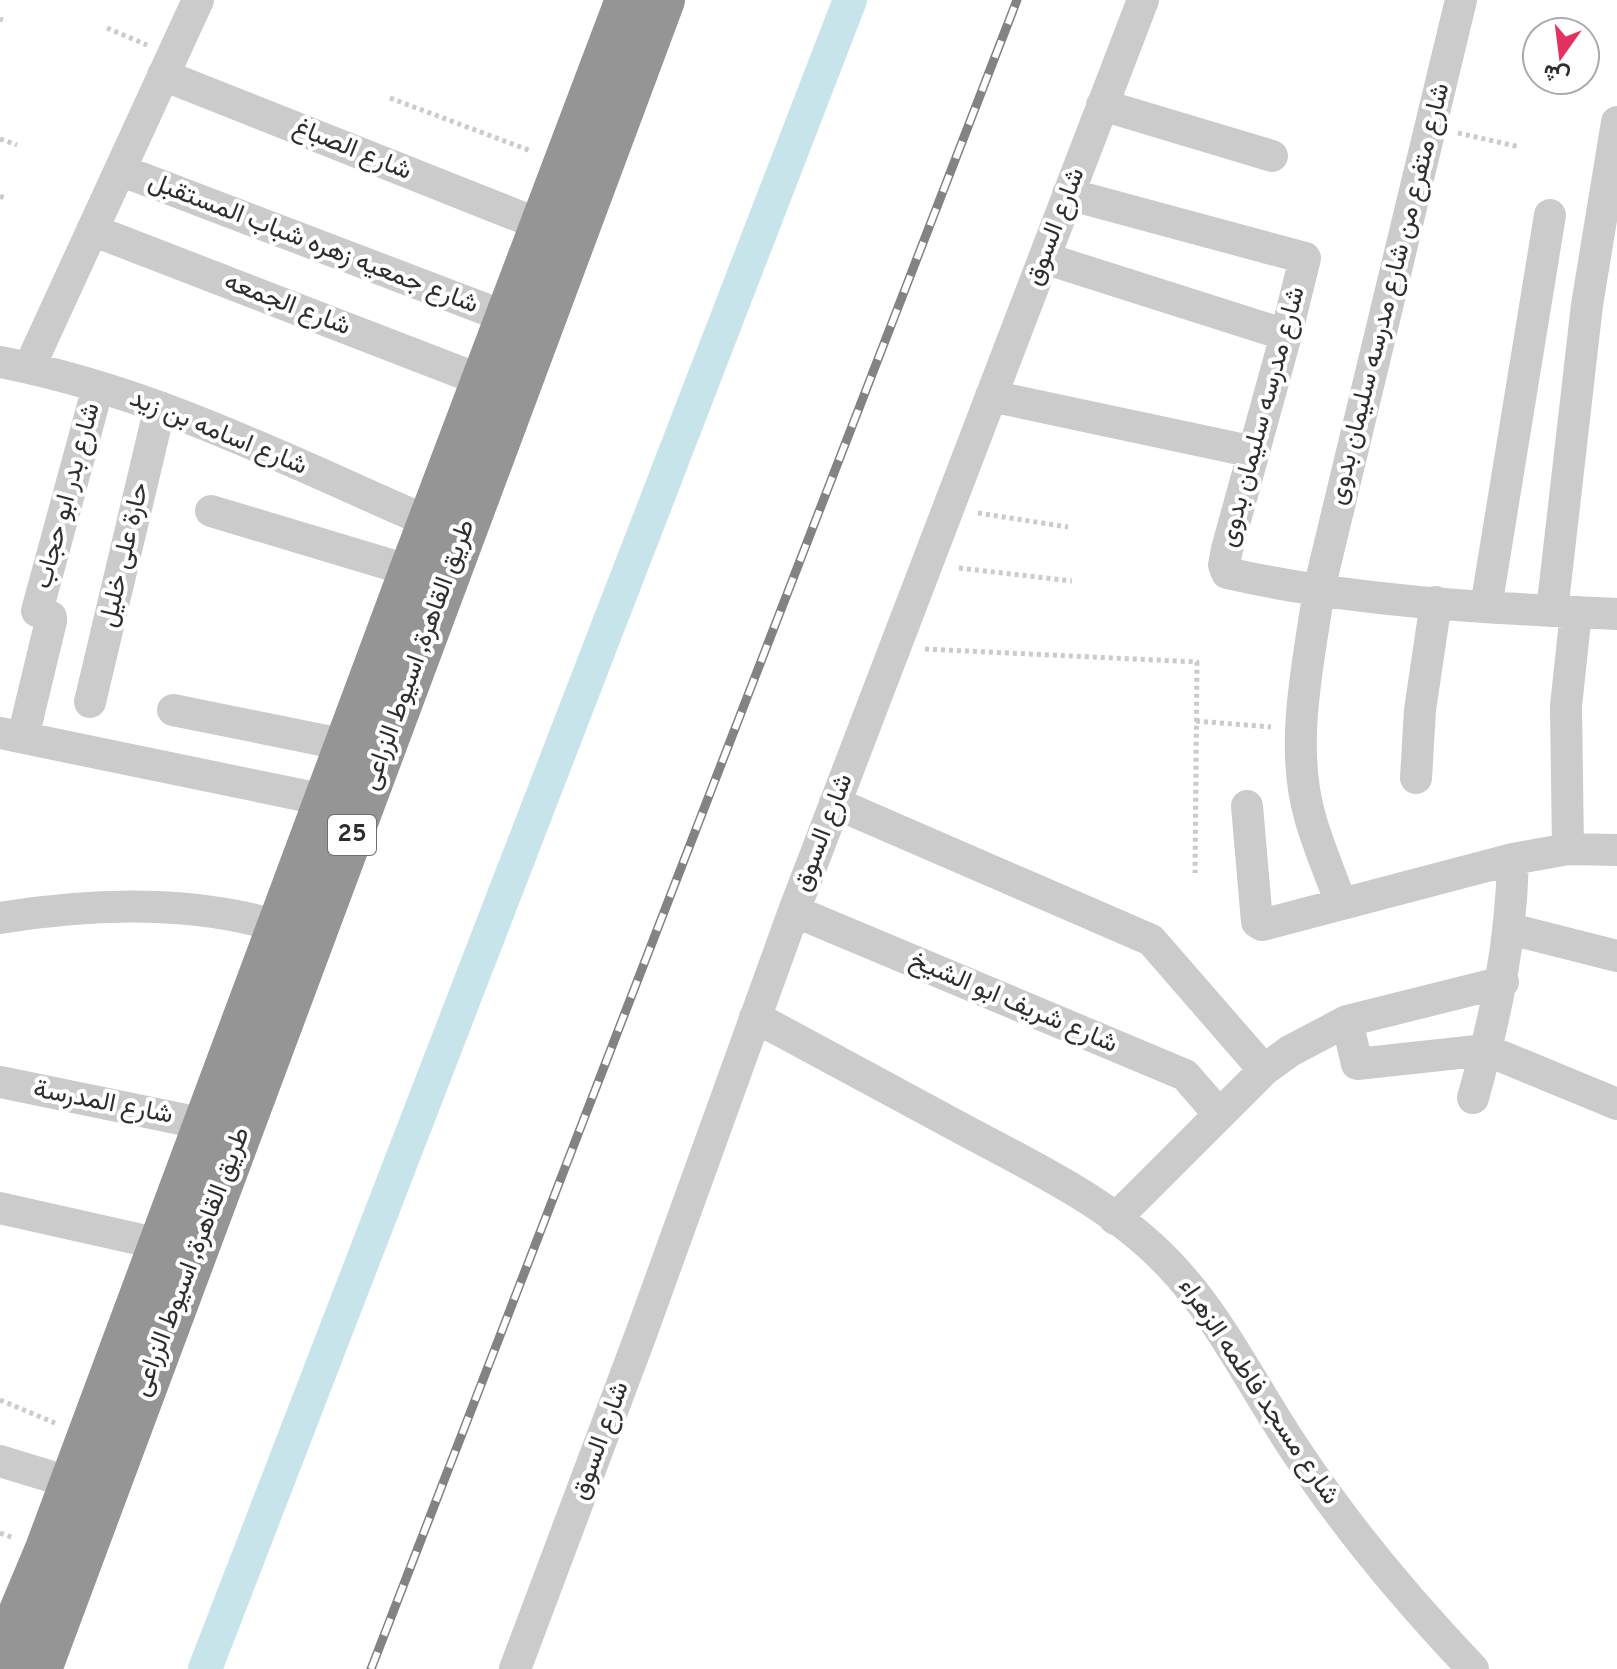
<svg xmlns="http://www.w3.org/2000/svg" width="1617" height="1669" viewBox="0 0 1617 1669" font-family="Overpass,Vazirmatn,sans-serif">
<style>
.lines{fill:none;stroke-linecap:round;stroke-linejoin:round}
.canal{stroke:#c8e4eb;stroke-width:34}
.path{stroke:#cbcbcb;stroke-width:5;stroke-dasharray:4 4;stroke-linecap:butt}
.street{stroke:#cbcbcb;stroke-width:32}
.highway{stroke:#959595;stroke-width:44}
.rail-casing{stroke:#838383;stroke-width:9}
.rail{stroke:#fff;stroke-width:6;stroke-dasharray:18;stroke-linecap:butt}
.labels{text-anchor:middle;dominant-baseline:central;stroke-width:8;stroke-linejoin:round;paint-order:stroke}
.shield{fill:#fff;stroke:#6d6d6d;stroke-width:2}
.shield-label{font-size:24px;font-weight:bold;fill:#2e2e2e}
.street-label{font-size:26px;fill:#2e2e2e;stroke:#fff}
</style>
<rect width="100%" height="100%" fill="#fff"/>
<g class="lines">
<path class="canal" d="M205,1669L850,0"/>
<path class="path" d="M0,19L3,20
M107,28L147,45
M390,98L531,151
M1458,133L1520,147
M0,139L17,145
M0,196L4,198
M978,513L1068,527
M959,568L1072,581
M925,649L1197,662L1195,873
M1196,721L1271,727
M0,1400L55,1423
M0,1533L14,1538"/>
<path class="street" d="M163,75L541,225
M1102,105L1272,156
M120,170L506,317
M1068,194L1305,258L1286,335L1227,549L1224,565L1227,573C1354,602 1488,608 1617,614
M92,230L483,381
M1044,258L1286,335
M0,362C152,391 288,461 429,522
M29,368L198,0
M991,396L1254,452
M211,511L411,571
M1486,607L1550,215
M1552,611L1587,305L1617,122
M90,702L160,407
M173,710L346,745
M0,733L325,800
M23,737L51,621V617L37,611L98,387
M1416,778L1420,710L1436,602
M835,803L1151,940L1264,1070
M1247,806L1257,922L1262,925L1513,859L1568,849L1617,850
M1568,849L1566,706L1576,612
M1341,904C1331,875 1318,846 1310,817C1289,743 1309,662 1319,589L1461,0
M794,911L1185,1075L1219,1114
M0,918C98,902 204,899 299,933
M1510,929L1617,956
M755,1017C826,1055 897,1093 968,1132C1039,1170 1113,1205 1169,1264C1220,1317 1253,1387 1294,1448C1346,1527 1408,1601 1473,1669
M1347,1021L1357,1064L1486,1050L1617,1104
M0,1082L205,1124
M1473,1098C1496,1015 1511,946 1513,859
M0,1208L160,1244
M1115,1219L1264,1070L1290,1051L1347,1021L1503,982
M0,1461L72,1483
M515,1669L641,1334L794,911L1143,0"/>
<path class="highway" d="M0,1661L47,1549L411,571L627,0
M40,1669L663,0"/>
<defs>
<path id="rail" d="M371,1669L1017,0"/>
</defs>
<use href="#rail" class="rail-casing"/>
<use href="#rail" class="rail"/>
</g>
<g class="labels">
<rect class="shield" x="328" y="815" width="48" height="40" rx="6"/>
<g class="shield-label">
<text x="352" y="835">25</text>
</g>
<g class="street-label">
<text transform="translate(352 150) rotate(22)">شارع الصباغ</text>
<text transform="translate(1056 227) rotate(-69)">شارع السوق</text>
<text transform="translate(313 244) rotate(21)">شارع جمعيه زهره شباب المستقبل</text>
<text transform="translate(1390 294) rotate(-76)">شارع متفرع من شارع مدرسه سليمان بدوى</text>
<text transform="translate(287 305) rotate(21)">شارع الجمعه</text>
<text transform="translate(1263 417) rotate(-75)">شارع مدرسه سليمان بدوى</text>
<text transform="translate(218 433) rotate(22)">شارع اسامه بن زيد</text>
<text transform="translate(68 496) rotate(-75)">شارع بدر ابو حجاب</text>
<text transform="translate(125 555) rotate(-77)">حارة على خليل</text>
<text transform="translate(419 655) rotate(-70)">طريق القاهرة, اسيوط الزراعى</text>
<text transform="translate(824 833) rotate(-69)">شارع السوق</text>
<text transform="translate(1013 1003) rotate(23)">شارع شريف ابو الشيخ</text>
<text transform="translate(103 1103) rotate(11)">شارع المدرسة</text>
<text transform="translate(192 1262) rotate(-69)">طريق القاهرة, اسيوط الزراعى</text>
<text transform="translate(1258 1392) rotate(56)">شارع مسجد فاطمه الزهراء</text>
<text transform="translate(601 1441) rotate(-70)">شارع السوق</text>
</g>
</g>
<g transform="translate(1561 56) rotate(194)"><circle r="38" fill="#ffffff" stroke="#ababab" stroke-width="2"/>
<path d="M0-6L14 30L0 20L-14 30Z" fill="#e4315f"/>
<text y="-12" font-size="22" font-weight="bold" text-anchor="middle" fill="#2e2e2e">ش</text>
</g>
</svg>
